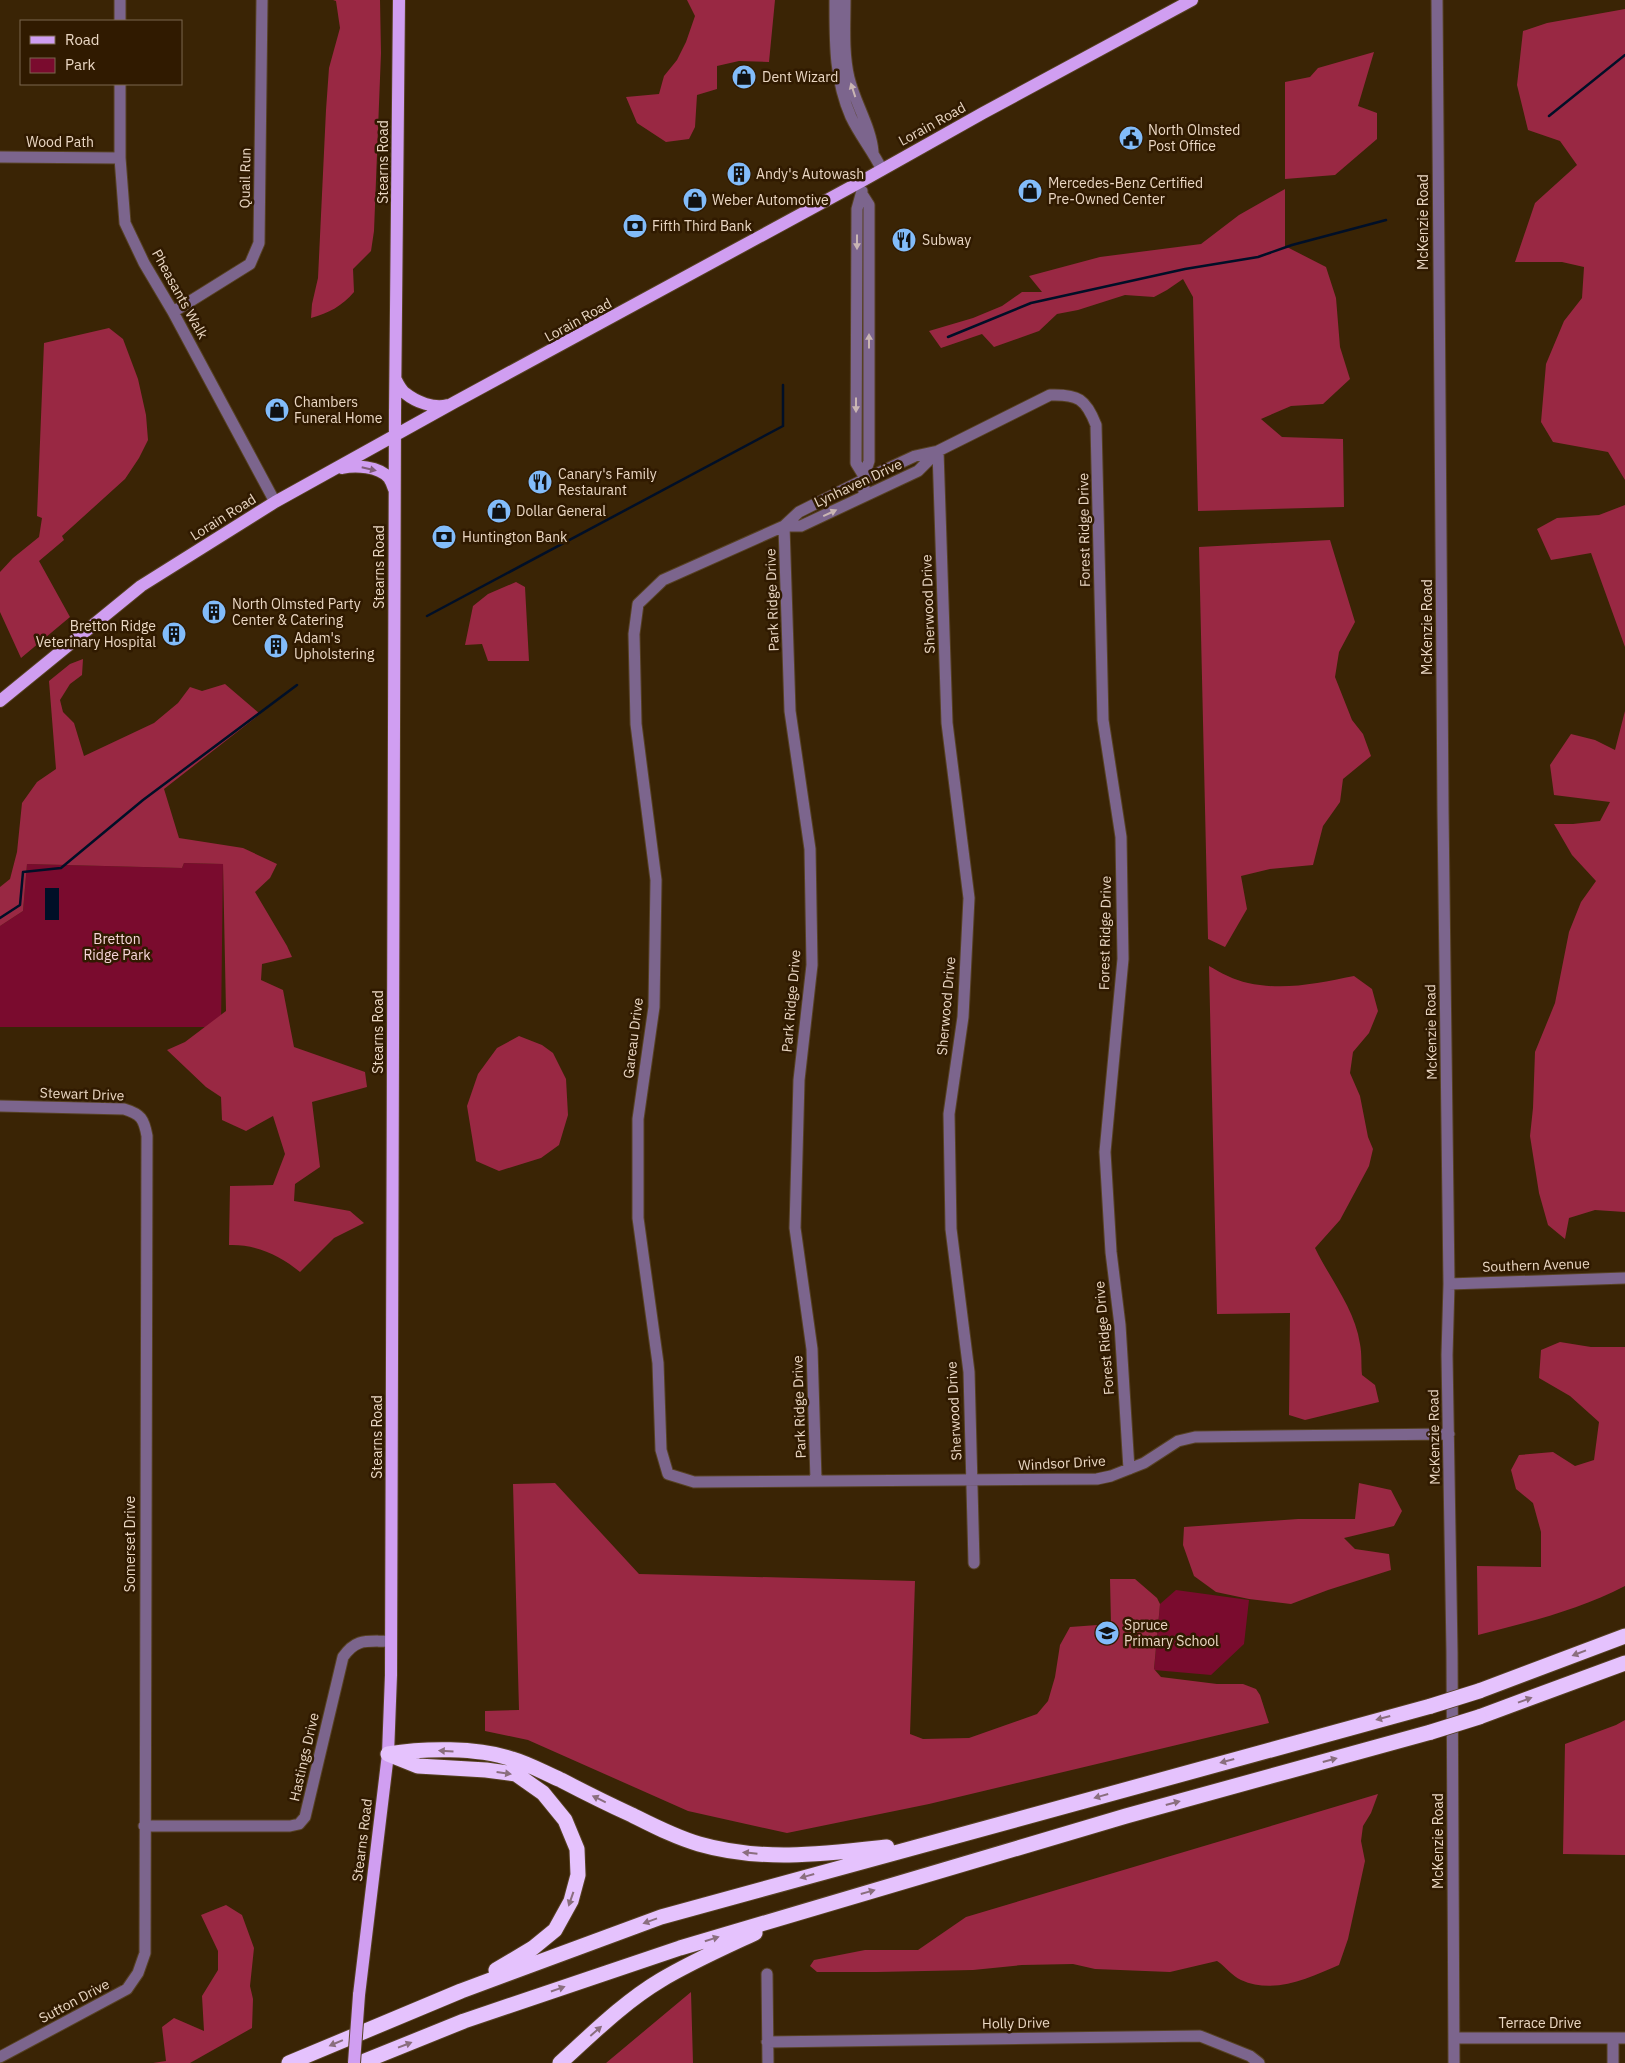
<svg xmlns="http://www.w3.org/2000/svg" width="1625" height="2063" viewBox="0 0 1625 2063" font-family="'IBM Plex Sans',sans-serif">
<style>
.green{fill:#7a0b2e}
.forest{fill:#992843}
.water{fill:#000f27}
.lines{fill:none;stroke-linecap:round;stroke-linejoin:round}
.stream{stroke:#000f27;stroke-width:2.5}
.minor-casing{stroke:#564123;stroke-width:13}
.major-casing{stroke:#564123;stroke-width:14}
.highway-casing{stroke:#564123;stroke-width:17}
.minor{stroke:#7c658d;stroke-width:11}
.major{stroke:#d09ef1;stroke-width:12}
.highway{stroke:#e5c2fd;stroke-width:15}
.major-bridge-casing{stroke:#564123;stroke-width:14;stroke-linecap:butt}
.highway-bridge-casing{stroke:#564123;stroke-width:17;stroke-linecap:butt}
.major-bridge{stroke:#d09ef1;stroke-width:12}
.highway-bridge{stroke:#e5c2fd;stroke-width:15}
.oneway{fill:#c9b5b3}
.oneway2{fill:#805c78}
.oneway3{fill:#8a6e7e}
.labels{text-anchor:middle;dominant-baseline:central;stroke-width:5;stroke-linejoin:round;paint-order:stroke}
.poi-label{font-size:14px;fill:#ead7c3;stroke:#301a00;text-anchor:start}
.street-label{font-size:14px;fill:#ead7c3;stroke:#301a00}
.park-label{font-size:14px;fill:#f6d6d9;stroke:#301a00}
</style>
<rect width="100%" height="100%" fill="#3a2405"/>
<path class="green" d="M184,863L223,864L221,1027H0V926L23,911L27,864L182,868Z
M1176,1590L1249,1600L1244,1644L1211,1675L1154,1670L1160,1604Z"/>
<path class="forest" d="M333,0H380L381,53L374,231L371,251L353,269L354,292C342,306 329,313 311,318L312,304L318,278L326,110L329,68L340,28L336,1Z
M687,0H775L769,62L739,61L717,66V89L697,95L695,127L689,139L666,142L637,123L626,97L659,94L664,76L677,60L686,42L695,16Z
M1625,9V480L1608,452L1553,442L1541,422L1546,364L1564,321L1582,298L1584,267L1562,262H1515L1535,203L1577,165L1560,141L1528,130L1517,85L1523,31L1547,23Z
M1374,52L1358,106L1377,113V139L1335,175L1285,179V82L1310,77L1318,68Z
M1285,189V246L1326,267L1336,298L1340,347L1350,379L1323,404L1291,406L1261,419L1282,437L1343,439L1344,507L1198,511L1193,297L1183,279L1167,290L1154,297L1125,295L1078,310L1057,314L1039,331L994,347L982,334L941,348L929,331L973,318L1002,306L1022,292H1042L1029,276L1100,257L1201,244L1239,215Z
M109,328L123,339L138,379L146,415L148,440L139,458L125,479L62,536L64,540L39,561L70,617L21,658L0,612V572L13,558L39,537L42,518L37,516L44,343Z
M1625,505V647L1591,553L1551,560L1537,529L1557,518L1599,515Z
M1330,540L1355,622L1339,652L1335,677L1352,720L1363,734L1371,756L1343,779L1340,802L1323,826L1313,865L1270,869L1241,876L1247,909L1225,947L1208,939L1199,547Z
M516,582L525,587L529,661H488L482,644L465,645L473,606L488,594Z
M83,659L82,675L70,684L60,700L63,712L74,723L84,756L154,723L178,703L190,687L202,691L225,684L260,714L164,789L179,838L243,848L277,864L270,878L255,892L287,946L292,957L262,964L261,980L283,990L294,1047L365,1072L367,1087L312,1102L320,1167L295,1184L294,1201L350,1211L364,1223L334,1238L300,1272C280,1255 255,1244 229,1245L230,1186L273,1185L285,1154L273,1116L246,1131L222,1120L221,1097L206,1087L167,1050L185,1042L226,1011L223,864L184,863L182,868L27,864L23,911L0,926V887L10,879L17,852L22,803L37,782L56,769L49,681L70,664Z
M1625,711V1212L1595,1210L1569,1218L1565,1239L1548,1225L1539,1193L1530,1136L1533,1108L1535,1052L1555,1003L1569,932L1581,902L1596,881L1572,855L1554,824H1573L1600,821L1610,802L1554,795L1550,765L1571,734L1595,740L1615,750Z
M1209,966C1221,973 1234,980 1248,983C1284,991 1319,983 1354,976L1372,989L1378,1011L1369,1033L1353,1052L1350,1073L1360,1096L1368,1137L1373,1149L1369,1166L1340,1220L1315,1248C1330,1279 1355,1309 1360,1344C1362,1354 1361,1365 1362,1375L1375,1385L1379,1402L1305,1420L1289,1415L1290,1313L1217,1314Z
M519,1036L542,1045L553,1053L566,1079L568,1115L559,1145L541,1158L499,1171L476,1161L467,1106L478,1074L497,1048Z
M1560,1342L1591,1347H1625V1586C1579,1610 1529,1622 1478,1635L1477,1566L1541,1567V1532L1533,1503L1516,1489L1511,1470L1519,1455L1553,1452L1575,1466L1594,1460L1599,1422L1570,1396L1539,1378L1541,1350Z
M555,1483L639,1574L915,1581L910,1734L923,1739L969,1738L1037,1714L1048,1701L1055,1677L1060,1645L1070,1627L1111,1624L1110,1579H1135L1157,1598L1160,1604L1154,1669L1161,1677L1217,1684H1243L1256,1689L1260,1695L1269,1723L929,1804L787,1833L688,1811L528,1740L485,1731V1711L519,1710L513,1484Z
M1359,1483L1391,1490L1402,1511L1394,1526L1344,1538L1355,1549L1389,1554L1391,1570L1328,1590L1291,1604L1249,1599L1216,1592L1194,1576L1183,1545L1184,1527L1298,1519H1355Z
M1625,1720V1855L1563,1854L1565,1744L1616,1725Z
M1378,1794L1371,1813L1363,1826L1361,1841L1365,1861L1348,1939L1339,1965C1309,1978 1274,1995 1241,1980C1232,1976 1225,1966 1217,1961L1170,1972L1095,1969L1073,1964L1022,1965L973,1970L877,1972H817L810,1966L814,1960L865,1950H918L966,1917Z
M226,1905L242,1915L254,1948L250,1986L253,1999L252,2028L190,2063H153L166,2061L162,2027L174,2018L204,2031L202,1996L218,1970V1951L201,1915Z
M691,1992L693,2063H606Z"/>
<path class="water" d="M45,888H59V920H45Z"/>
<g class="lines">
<path class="stream" d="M1549,116L1625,55
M948,337L1031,303L1185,269L1258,257L1292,245L1386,220
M427,616L783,426V385
M0,918L20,905L23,872L61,868L143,800L297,685"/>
<defs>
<path id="minor" d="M120,0V21
M835,0C835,41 834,78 851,117C860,136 873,151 882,170
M845,0C845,26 843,53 849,78C855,103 871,127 873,152
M1437,0L1443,811L1449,1284L1447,1355L1452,1652L1454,2063
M120,84V158L125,223L144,263L173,312L275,502
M0,157L120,158
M862,191L857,209L856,463L864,476
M862,194L869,205V461L864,476V496
M173,312L250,264L259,243L262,0
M938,451L947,723L969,898L963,1017L949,1114L951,1229L969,1372L974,1563
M784,526L790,711L810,849L812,965L799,1080L795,1228L812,1349L816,1480
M784,526H801L918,471L938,451
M0,1106L124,1109C141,1114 144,1119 147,1136L145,1953L138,1973L127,1989L0,2057
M1449,1284L1625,1278
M1129,1469L1120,1325L1111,1252L1105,1152L1123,959L1121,837L1103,720L1096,425C1086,399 1078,394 1050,395L938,451L915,456L861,481L799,512L784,526L663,580L638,604L634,634L636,724L656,880L654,1007L638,1119V1218L658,1363L661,1450L668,1474L694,1482L1097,1479L1111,1476L1144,1463L1178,1441L1195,1437L1449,1434
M144,1826H290L299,1824L305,1817L343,1657C357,1637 368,1642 391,1641
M767,1974L768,2063
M1454,2038H1625
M1613,2038V2063
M767,2042L1200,2036L1250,2056L1259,2063"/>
<path id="major" d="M396,380C398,384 401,390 405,393C416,402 434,409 448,405
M342,468C355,465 379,466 389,478C391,481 393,486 394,489
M0,701L141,586L275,502L455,402L862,181L983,113L1192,0
M359,1995L388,1754L391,1675L395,413L399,0"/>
<path id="highway" d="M1479,1691L1625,1636
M1479,1717L1625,1663
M388,1754C424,1748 477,1747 512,1759C529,1764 545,1773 561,1780C584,1792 608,1804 632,1815C654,1826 675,1837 699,1844C761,1862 824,1854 887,1847
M388,1754L418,1766L486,1770L516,1774L543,1793L565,1820L577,1849L578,1875L571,1901L555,1930L533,1948L496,1970
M289,2063L461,1991L661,1917L1431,1706
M360,2063L464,2021L680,1948L1126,1816L1431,1732
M560,2063C592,2034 624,2002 661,1980C691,1962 723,1948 755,1933"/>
</defs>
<use href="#minor" class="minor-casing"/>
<use href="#major" class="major-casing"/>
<use href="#highway" class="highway-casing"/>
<use href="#minor" class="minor"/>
<use href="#major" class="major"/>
<use href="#highway" class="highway"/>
<defs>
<path id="major-bridge" d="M354,2063L359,1995"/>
<path id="highway-bridge" d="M1431,1706L1479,1691
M1431,1732L1479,1717"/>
</defs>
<use href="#major-bridge" class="major-bridge-casing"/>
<use href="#highway-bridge" class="highway-bridge-casing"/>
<use href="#major-bridge" class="major-bridge"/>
<use href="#highway-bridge" class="highway-bridge"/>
</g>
<defs><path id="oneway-solid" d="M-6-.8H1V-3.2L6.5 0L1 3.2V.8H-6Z" transform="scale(1.25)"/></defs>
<g class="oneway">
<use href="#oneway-solid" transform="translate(853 90) rotate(-108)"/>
<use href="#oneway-solid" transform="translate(857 242) rotate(90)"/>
<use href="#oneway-solid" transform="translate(869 341) rotate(-90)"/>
<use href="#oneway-solid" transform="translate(856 405) rotate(90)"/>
<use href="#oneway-solid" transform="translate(830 513) rotate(-25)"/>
</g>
<use class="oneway2" href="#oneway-solid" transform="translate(369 469) rotate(13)"/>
<g class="oneway3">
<use href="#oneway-solid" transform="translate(1579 1653) rotate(159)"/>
<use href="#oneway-solid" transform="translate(1525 1700) rotate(-20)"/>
<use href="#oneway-solid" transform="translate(1383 1718) rotate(165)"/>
<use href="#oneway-solid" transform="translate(446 1751) rotate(-177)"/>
<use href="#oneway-solid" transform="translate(1330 1760) rotate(-15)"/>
<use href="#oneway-solid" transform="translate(1227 1761) rotate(165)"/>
<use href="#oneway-solid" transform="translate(504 1773) rotate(8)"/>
<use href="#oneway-solid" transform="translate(1101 1796) rotate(164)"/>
<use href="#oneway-solid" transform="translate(599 1799) rotate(-154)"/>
<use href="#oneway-solid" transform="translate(1173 1803) rotate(-15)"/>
<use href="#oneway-solid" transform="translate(750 1853) rotate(-174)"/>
<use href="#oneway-solid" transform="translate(807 1876) rotate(164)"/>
<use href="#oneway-solid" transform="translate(868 1892) rotate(-16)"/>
<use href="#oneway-solid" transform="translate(571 1899) rotate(109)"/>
<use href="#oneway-solid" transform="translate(650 1921) rotate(160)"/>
<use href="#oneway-solid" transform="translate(712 1939) rotate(-17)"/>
<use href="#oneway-solid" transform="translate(558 1989) rotate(-19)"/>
<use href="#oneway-solid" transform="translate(596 2031) rotate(-41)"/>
<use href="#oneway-solid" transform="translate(336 2043) rotate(157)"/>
<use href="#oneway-solid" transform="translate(405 2045) rotate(-21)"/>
</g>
<defs>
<symbol id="shop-disc" viewBox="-11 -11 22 22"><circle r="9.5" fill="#82bcfa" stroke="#301a00"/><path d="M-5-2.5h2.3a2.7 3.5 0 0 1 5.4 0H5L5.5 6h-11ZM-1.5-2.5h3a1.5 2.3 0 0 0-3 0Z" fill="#111"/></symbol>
<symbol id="civic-disc" viewBox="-11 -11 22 22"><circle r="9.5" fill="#82bcfa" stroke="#301a00"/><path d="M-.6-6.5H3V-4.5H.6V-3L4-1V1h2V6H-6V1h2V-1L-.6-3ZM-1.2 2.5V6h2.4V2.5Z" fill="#111"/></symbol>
<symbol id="building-disc" viewBox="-11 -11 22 22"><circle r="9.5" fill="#82bcfa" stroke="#301a00"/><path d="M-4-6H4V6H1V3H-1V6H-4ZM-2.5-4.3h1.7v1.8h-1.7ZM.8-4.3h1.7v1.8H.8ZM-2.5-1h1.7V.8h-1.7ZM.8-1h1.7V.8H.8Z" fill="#111"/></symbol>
<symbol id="bank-disc" viewBox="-11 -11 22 22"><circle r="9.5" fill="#82bcfa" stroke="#301a00"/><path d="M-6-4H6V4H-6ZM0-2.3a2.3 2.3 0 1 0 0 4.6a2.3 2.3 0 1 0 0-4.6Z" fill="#111"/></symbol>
<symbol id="restaurant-disc" viewBox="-11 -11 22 22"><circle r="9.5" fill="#82bcfa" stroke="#301a00"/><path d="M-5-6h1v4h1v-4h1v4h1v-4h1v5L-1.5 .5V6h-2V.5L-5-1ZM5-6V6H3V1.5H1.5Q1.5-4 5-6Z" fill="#111"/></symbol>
<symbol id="school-disc" viewBox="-11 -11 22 22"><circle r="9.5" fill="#82bcfa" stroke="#301a00"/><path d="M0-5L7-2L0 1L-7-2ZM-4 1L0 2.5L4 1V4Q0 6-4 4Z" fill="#111"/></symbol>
</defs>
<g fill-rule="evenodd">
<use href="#shop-disc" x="730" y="63" width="28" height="28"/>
<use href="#civic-disc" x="1117" y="124" width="28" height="28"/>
<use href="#building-disc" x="725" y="160" width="28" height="28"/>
<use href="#shop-disc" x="1016" y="177" width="28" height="28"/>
<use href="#shop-disc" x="681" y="186" width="28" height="28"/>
<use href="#bank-disc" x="621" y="212" width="28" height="28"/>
<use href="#restaurant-disc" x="890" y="226" width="28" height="28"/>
<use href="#shop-disc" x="263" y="396" width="28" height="28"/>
<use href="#restaurant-disc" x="526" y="468" width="28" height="28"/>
<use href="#shop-disc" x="485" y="497" width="28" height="28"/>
<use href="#bank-disc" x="430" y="523" width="28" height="28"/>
<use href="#building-disc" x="200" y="598" width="28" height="28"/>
<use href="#building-disc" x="160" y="620" width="28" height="28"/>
<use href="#building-disc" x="262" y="632" width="28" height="28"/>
<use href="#school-disc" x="1093" y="1619" width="28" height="28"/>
</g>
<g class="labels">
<g class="poi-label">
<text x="762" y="77">Dent Wizard</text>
<text x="1148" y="130">North Olmsted<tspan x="1148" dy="16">Post Office</tspan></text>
<text x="756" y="174">Andy's Autowash</text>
<text x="1048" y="183">Mercedes-Benz Certified<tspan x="1048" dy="16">Pre-Owned Center</tspan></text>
<text x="712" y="200">Weber Automotive</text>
<text x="652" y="226">Fifth Third Bank</text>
<text x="922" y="240">Subway</text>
<text x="294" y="402">Chambers<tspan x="294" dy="16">Funeral Home</tspan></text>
<text x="558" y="474">Canary's Family<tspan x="558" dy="16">Restaurant</tspan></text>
<text x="516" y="511">Dollar General</text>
<text x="462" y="537">Huntington Bank</text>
<text x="232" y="604">North Olmsted Party<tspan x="232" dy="16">Center &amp; Catering</tspan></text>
<text x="156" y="626" text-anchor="end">Bretton Ridge<tspan x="156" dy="16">Veterinary Hospital</tspan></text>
<text x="294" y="638">Adam's<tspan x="294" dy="16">Upholstering</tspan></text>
<text x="1124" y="1625">Spruce<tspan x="1124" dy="16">Primary School</tspan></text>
</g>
<g class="street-label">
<text transform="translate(932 124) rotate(-29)">Lorain Road</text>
<text x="60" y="142">Wood Path</text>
<text transform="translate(383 162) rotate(-90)">Stearns Road</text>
<text transform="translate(245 178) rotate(-89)">Quail Run</text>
<text transform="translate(1423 222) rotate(-90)">McKenzie Road</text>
<text transform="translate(180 294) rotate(61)">Pheasants Walk</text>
<text transform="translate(578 320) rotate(-29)">Lorain Road</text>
<text transform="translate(858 483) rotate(-25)">Lynhaven Drive</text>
<text transform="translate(223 517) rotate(-32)">Lorain Road</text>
<text transform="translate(1084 530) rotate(-91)">Forest Ridge Drive</text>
<text transform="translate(379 567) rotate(-90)">Stearns Road</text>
<text transform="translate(772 600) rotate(-92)">Park Ridge Drive</text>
<text transform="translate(928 604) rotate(-92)">Sherwood Drive</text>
<text transform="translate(1427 627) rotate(-90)">McKenzie Road</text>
<text transform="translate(1105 933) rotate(-89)">Forest Ridge Drive</text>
<text transform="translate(791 1001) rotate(-85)">Park Ridge Drive</text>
<text transform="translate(946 1006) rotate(-85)">Sherwood Drive</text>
<text transform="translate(378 1032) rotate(-90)">Stearns Road</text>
<text transform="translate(1431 1032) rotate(-91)">McKenzie Road</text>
<text transform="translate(633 1038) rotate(-83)">Gareau Drive</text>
<text transform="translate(82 1094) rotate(2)">Stewart Drive</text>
<text transform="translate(1536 1265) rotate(-2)">Southern Avenue</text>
<text transform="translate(1104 1338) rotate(-95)">Forest Ridge Drive</text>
<text transform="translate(799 1407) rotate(-92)">Park Ridge Drive</text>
<text transform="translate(954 1411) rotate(-93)">Sherwood Drive</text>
<text transform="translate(377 1437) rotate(-90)">Stearns Road</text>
<text transform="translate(1434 1437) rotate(-91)">McKenzie Road</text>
<text transform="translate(1062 1463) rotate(-3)">Windsor Drive</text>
<text transform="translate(130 1544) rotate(-90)">Somerset Drive</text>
<text transform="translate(304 1757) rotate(-77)">Hastings Drive</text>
<text transform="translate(362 1840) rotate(-83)">Stearns Road</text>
<text transform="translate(1438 1841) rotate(-90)">McKenzie Road</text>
<text transform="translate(74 2001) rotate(-28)">Sutton Drive</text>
<text transform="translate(1016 2023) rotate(-1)">Holly Drive</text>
<text x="1540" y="2023">Terrace Drive</text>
</g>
<g class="park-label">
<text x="117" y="939">Bretton<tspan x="117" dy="16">Ridge Park</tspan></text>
</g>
</g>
<rect x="20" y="20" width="162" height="65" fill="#301a00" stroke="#7a664e"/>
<rect x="30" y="36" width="25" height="8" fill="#d09ef1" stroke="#7a664e"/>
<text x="65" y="45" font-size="15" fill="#ead7c3">Road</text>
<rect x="30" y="58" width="25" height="15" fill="#7a0b2e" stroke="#7a664e"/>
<text x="65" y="70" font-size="15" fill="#ead7c3">Park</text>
</svg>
